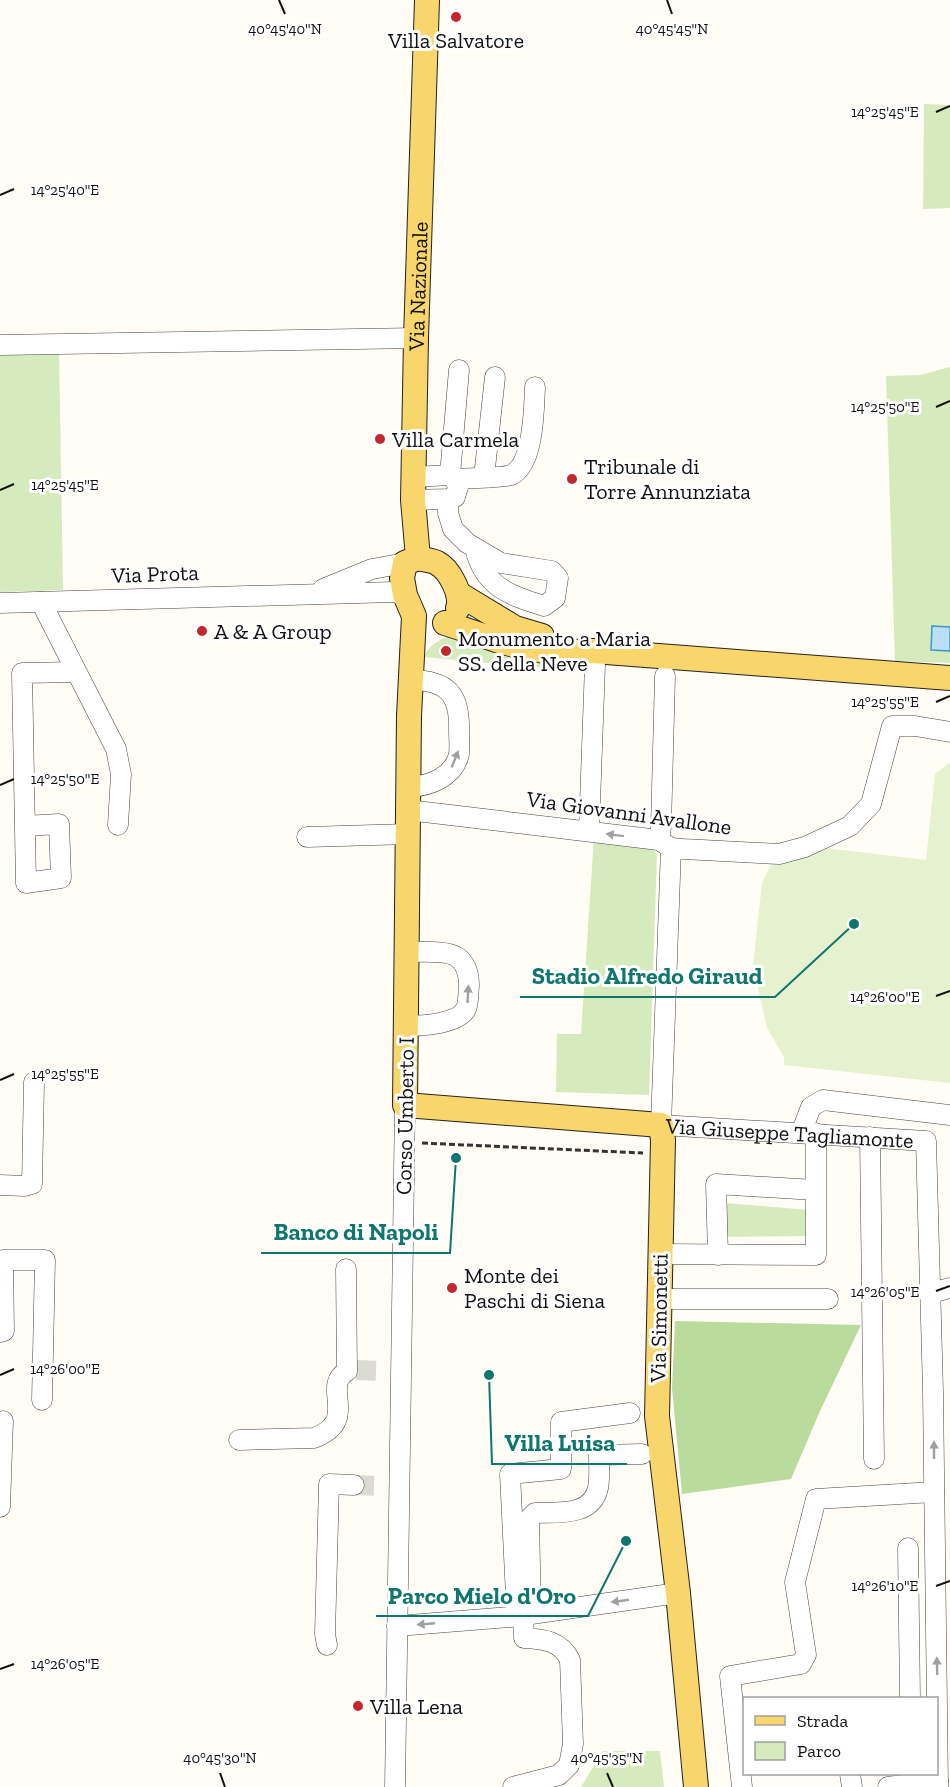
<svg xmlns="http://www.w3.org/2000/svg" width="950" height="1787" viewBox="0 0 950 1787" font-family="'Zilla Slab',serif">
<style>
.green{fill:#d5ebbd}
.forest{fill:#b9dc9c}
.pitch{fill:#e6f2cf}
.water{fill:#b9e0f7;stroke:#3f96cf;stroke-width:1.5}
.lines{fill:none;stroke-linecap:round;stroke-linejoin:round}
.minor-tunnel{stroke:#dbdad3;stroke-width:20;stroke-dasharray:20 10;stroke-linecap:butt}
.minor-casing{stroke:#444;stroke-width:21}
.major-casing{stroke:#222;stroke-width:26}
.path{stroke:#333;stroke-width:3;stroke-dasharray:6 3;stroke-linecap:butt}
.minor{stroke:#fff;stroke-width:20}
.major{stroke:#f9d66b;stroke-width:24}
.oneway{fill:#a0a0a0}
.ticks{fill:none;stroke:#111;stroke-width:2}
.poi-dot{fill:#c4262e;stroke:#fff;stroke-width:2}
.labels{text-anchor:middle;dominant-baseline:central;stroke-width:6;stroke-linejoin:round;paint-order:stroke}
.poi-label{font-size:22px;fill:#111;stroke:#fff;text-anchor:start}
.street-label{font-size:22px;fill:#111;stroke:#fff}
.ticks-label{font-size:15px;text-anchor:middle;fill:#111;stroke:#fff;stroke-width:6;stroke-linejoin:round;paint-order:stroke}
.leader{fill:none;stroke:#0f766e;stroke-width:2}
.callout-dot{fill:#0f766e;stroke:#fff;stroke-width:2}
.callout-label{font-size:24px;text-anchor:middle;font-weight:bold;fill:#0f766e;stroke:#fff;stroke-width:6;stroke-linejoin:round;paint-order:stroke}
</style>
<rect width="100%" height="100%" fill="#fffdf5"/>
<path class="green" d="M924,104L950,105V208L923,209Z
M0,348H59L63,590L0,592Z
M950,367V663L895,661L886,376L920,375Z
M448,636L578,663V666L545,663L544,668L424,657C428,646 438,641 448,636Z
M594,837L652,847L657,854L649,1095L556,1092L557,1034H581Z
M725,1203L809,1210L810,1236L725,1237Z
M603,1751H660L664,1787H581Z"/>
<path class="forest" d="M675,1321L861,1325L820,1411L791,1479L682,1494L672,1388Z"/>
<path class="pitch" d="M950,762V1083L784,1065V1057L767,1028L753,966L762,883L771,864L825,848L926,860L935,774Z"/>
<path class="water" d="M932,626L950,627V651L931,650Z"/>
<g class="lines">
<path class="minor-tunnel" d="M356,1370L386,1371
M354,1485L384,1486"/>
<defs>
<g id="minor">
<path d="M0,345L416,338"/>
<path d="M450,475L459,370"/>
<path d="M484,477L495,377"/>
<path d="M455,479C465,478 504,478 511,475C534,465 534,409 535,387"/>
<path d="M448,499V513L453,529L467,543L501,563L552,571L558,578L555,598L544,606C509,595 484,587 475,548"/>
<path d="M413,500L448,499L455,497L458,487L455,479L450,475L414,477"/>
<path d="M323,589L372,569L405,563"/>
<path d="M41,602L116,749L121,774L118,825"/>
<path d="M0,603L394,592L405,595"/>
<path d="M409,787C430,786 454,777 459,754C460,746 459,738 459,730C460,694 447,680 410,680"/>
<path d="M408,810L659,840L671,848L683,849L779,854L805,847L850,826L871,804L892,726H915L950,732"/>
<path d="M25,826L59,824L61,878L26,883L22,673L76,672"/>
<path d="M589,831L595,665"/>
<path d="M307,837L408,834"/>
<path d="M659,840L661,827L665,676"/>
<path id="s1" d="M671,848L661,1125L926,1141L933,1391L938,1787"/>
<path d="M406,1026C422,1026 458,1024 466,1009C469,1002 468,993 469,986C469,975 467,964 457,957C447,950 419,952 407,952"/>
<path d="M801,1133L811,1107L823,1100L950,1115"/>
<path d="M870,1137L874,1459"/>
<path d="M0,1185L25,1186L32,1184L34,1082"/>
<path d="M660,1254L816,1255V1133"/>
<path d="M718,1255L716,1184L815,1190"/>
<path d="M931,1293L950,1288"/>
<path d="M659,1299H828"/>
<path d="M0,1332L4,1331L3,1260H45L42,1400"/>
<path d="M239,1440L314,1438C361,1420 320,1387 347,1371L346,1269"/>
<path d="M0,1507L3,1421"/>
<path d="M908,1548L910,1698"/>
<path d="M531,1614L529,1519L535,1513C557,1512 592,1517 598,1488C600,1478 599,1466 599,1455L642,1454"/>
<path d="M517,1616L510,1474L561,1469V1422L630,1413"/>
<path d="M397,1626L510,1617L678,1593"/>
<path d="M327,1645L325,1634L329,1484L354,1485"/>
<path d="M850,1774L852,1787"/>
<path d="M911,1774V1784L938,1781"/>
<path d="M395,1787L405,1105"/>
<path d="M513,1787L559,1775L569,1765L573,1744L570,1660C561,1641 544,1639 524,1638L523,1615"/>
<path d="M742,1787L730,1676L801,1664L806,1655L795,1582L816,1499L934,1492"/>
<path d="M888,1787L911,1784"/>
</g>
<g id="major">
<path d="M418,558L405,563L402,578L405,595L414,616L409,716L405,1105L661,1125L663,1140L657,1416L678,1593L696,1787"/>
<path id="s2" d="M418,558L413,500L416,338L427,0"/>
<path d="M418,558C424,560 432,560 437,563C449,569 463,595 458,608"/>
<path d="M459,594L515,628L542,636"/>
<path d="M445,623C482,635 521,651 560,652C571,652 582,652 593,651L950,678"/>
</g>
</defs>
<use href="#minor" class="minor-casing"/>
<use href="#major" class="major-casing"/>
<path class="path" d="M422,1143L643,1153"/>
<use href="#minor" class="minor"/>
<use href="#major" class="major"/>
</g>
<defs><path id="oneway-solid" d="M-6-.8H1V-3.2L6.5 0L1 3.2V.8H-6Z" transform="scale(1.5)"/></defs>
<g class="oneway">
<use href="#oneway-solid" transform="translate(455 759) rotate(-68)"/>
<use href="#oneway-solid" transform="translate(615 835) rotate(-173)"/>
<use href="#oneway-solid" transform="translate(468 994) rotate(-87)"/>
<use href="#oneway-solid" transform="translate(934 1450) rotate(-90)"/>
<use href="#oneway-solid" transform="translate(620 1601) rotate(172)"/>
<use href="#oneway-solid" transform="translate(426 1624) rotate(175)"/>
<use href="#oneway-solid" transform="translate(937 1666) rotate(-91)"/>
</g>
<path class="ticks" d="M279,0L285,14M667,0L672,14M936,112L950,106M0,195L14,189M936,407L950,401M0,490L14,484M936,702L950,696M0,785L14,779M936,996L950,991M0,1080L14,1074M936,1291L950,1286M0,1375L14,1369M936,1586L950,1581M0,1669L14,1664M220,1773L225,1787M607,1773L613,1787"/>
<g class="poi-dot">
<circle cx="456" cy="17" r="6"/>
<circle cx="380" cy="439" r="6"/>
<circle cx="572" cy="479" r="6"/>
<circle cx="202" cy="631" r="6"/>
<circle cx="446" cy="651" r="6"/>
<circle cx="452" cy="1288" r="6"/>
<circle cx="358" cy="1706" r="6"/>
</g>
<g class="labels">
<g class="poi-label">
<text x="456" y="40" text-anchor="middle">Villa Salvatore</text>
<text x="392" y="439">Villa Carmela</text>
<text x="584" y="466">Tribunale di<tspan x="584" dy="25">Torre Annunziata</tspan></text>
<text x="214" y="631">A &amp; A Group</text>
<text x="458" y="638">Monumento a Maria<tspan x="458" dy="25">SS. della Neve</tspan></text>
<text x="464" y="1275">Monte dei<tspan x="464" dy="25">Paschi di Siena</tspan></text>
<text x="370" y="1706">Villa Lena</text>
</g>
<g class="street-label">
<text stroke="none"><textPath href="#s2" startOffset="272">Via Nazionale</textPath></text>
<text transform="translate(155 574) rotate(-2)">Via Prota</text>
<text transform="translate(629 813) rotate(8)">Via Giovanni Avallone</text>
<text transform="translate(405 1116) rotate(-89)">Corso Umberto I</text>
<text stroke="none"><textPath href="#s1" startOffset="406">Via Giuseppe Tagliamonte</textPath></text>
<text transform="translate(659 1318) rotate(-89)">Via Simonetti</text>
</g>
</g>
<g class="ticks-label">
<text x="285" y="34">40°45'40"N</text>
<text x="672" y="34">40°45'45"N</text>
<text x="885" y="117">14°25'45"E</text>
<text x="65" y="195">14°25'40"E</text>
<text x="885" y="412">14°25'50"E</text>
<text x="65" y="490">14°25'45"E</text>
<text x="885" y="707">14°25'55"E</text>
<text x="65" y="784">14°25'50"E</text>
<text x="885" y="1002">14°26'00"E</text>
<text x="65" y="1079">14°25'55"E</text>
<text x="885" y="1297">14°26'05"E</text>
<text x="65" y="1374">14°26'00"E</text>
<text x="885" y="1591">14°26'10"E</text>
<text x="65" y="1669">14°26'05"E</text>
<text x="220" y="1763">40°45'30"N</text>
<text x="607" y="1763">40°45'35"N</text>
</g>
<path class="leader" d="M854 924L775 997H520M456 1158L450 1253H261M489 1375L492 1464H627M626 1541L588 1616H376"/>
<g class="callout-dot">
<circle cx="854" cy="924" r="6"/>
<circle cx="456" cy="1158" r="6"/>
<circle cx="489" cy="1375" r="6"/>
<circle cx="626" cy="1541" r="6"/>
</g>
<g class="callout-label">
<text x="647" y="984">Stadio Alfredo Giraud</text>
<text x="356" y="1240">Banco di Napoli</text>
<text x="560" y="1451">Villa Luisa</text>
<text x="482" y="1604">Parco Mielo d'Oro</text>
</g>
<rect x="743" y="1697" width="195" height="78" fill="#ffffff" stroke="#a0a0a0" stroke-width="1.5"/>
<rect x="755" y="1716" width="30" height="9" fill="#f9d66b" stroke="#a0a0a0" stroke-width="1.5"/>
<text x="797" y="1727" font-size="18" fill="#111111">Strada</text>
<rect x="755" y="1742" width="30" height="18" fill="#d5ebbd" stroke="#a0a0a0" stroke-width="1.5"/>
<text x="797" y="1757" font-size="18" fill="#111111">Parco</text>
</svg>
